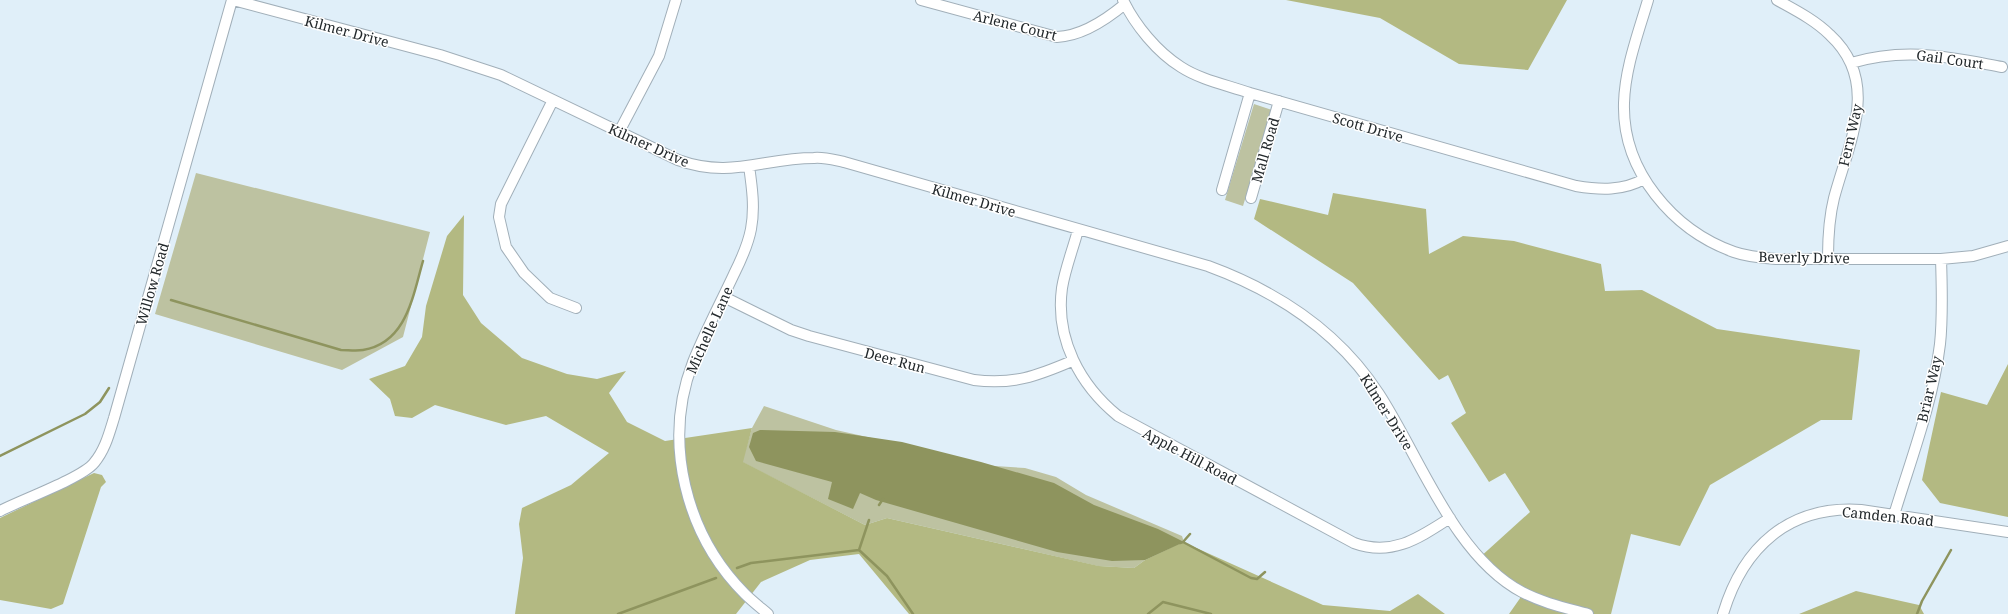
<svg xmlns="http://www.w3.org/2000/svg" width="2008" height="614" viewBox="0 0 2008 614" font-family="'Noto Serif',serif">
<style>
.green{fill:#bdc2a1}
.forest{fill:#b3b982}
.water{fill:#8e945e}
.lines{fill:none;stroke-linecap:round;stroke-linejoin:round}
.stream{stroke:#8e945e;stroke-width:2.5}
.minor-casing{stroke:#a1afb9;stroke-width:12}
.minor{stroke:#fff;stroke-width:10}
.labels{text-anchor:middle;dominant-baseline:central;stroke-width:3;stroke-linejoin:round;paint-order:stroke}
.street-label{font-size:14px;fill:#23292c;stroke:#fff}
</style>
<rect width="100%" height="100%" fill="#e0eff9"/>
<path class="green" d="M1254,104L1272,110L1243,206L1225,200Z
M196,173L430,232L403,337L342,370L155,314Z
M764,406L836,430L903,445L980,465L1025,468L1056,477L1086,495L1182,536L1184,542L1145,560L1134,568L1098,566L887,518L865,525L742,462L752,428Z"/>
<path class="forest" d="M1286,0H1567L1528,70L1459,64L1380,18Z
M1333,193L1426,209L1429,254L1463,236L1514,241L1601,264L1605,291L1642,290L1717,329L1860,350L1852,420H1821L1710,485L1680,546L1631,534L1611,614H1509L1523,594L1478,559L1530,512L1505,473L1489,482L1451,423L1466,413L1448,375L1439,380L1353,283L1254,219L1260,199L1328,215Z
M464,215L463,295L481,323L522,358L567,374L597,379L626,371L609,393L627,422L665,441L752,428L743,462L865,525L887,518L1099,566L1134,568L1145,560L1183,542L1323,605L1390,611L1418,594L1445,614H909L859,554L810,560L761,582L736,614H515L523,558L519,524L522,508L571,485L609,453L546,416L506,425L435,405L412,418L395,416L390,399L369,379L405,366L422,337L426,306L447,236Z
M2008,364V517L1940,503L1922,480L1941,392L1987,405Z
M94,473L102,475L106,482L101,487L63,604L51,609L0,600V518Z
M1856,591L1919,605L1924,614H1799Z"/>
<path class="water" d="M760,430L835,432L902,442L981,462L1054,483L1094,505L1158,529L1184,542L1145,560L1112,561L1057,552L876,500L860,493L853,509L828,499L832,482L756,461L749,447L753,433Z"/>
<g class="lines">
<path class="stream" d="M171,300L341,350C348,350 356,351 363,350C407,343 413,295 423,261
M0,456L85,414L100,402L109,388
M879,505L883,499
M1183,542L1190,534
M1180,543L1183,542L1251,578L1257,579L1265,572
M859,550L869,520
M737,568L751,563L859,550L887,576L913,614
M618,614L716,578
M1148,614L1163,602L1211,614
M1917,614L1922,601L1951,550"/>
<defs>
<path id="minor" d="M233,0L440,55L501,75L678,160C730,179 763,158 814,158C824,157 834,160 844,162L1208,266C1276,291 1339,332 1379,394C1420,457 1454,556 1522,592C1543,603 1566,608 1588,614
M921,0L1057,37C1082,36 1107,19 1125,4
M1123,0C1135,25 1157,52 1181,67C1201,80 1227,85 1250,93L1576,186C1600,190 1623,191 1644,179
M1648,0C1638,34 1625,68 1624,103C1622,171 1673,230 1734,252C1748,257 1762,258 1776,259H1941L1973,256L2008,246
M1777,0C1795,10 1815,20 1830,35C1881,82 1849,142 1834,198C1829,218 1828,237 1828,258
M1851,63C1907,47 1947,57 2002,67
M553,100L501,204L499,217L506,247L524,273L550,298L576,308
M619,132L659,56L676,0
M749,166C752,187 755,208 751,229C748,245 741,260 734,274C720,304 705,332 693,362C662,442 686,535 745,594C752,601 761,608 768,614
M1222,190L1250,93
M1251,198L1279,101
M1078,230C1073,249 1065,269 1062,288C1055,339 1080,385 1118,416L1354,543C1392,557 1419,538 1450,518
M724,297L791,330L809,336L974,380C1013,385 1037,376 1072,361
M0,511C21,500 82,478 94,463C105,450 109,434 114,418L232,0
M1894,515C1911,459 1933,402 1940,344C1943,316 1942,288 1941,259
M1723,614C1743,547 1789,505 1861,510L2008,532"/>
</defs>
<use href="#minor" class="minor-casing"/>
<use href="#minor" class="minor"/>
</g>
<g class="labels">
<g class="street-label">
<text transform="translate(1015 25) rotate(14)">Arlene Court</text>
<text transform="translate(347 31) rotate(15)">Kilmer Drive</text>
<text transform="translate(1950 59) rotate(8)">Gail Court</text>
<text transform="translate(1368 127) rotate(16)">Scott Drive</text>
<text transform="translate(1850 135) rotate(-77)">Fern Way</text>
<text transform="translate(649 145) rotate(24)">Kilmer Drive</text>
<text transform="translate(1265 150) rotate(-74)">Mall Road</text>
<text transform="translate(974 200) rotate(16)">Kilmer Drive</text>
<text transform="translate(1804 257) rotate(1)">Beverly Drive</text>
<text transform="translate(152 284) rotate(-74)">Willow Road</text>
<text transform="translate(709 330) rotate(-66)">Michelle Lane</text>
<text transform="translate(895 360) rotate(15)">Deer Run</text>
<text transform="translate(1929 389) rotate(-77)">Briar Way</text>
<text transform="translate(1387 412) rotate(58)">Kilmer Drive</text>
<text transform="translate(1190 456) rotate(28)">Apple Hill Road</text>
<text transform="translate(1888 516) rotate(6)">Camden Road</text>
</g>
</g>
</svg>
